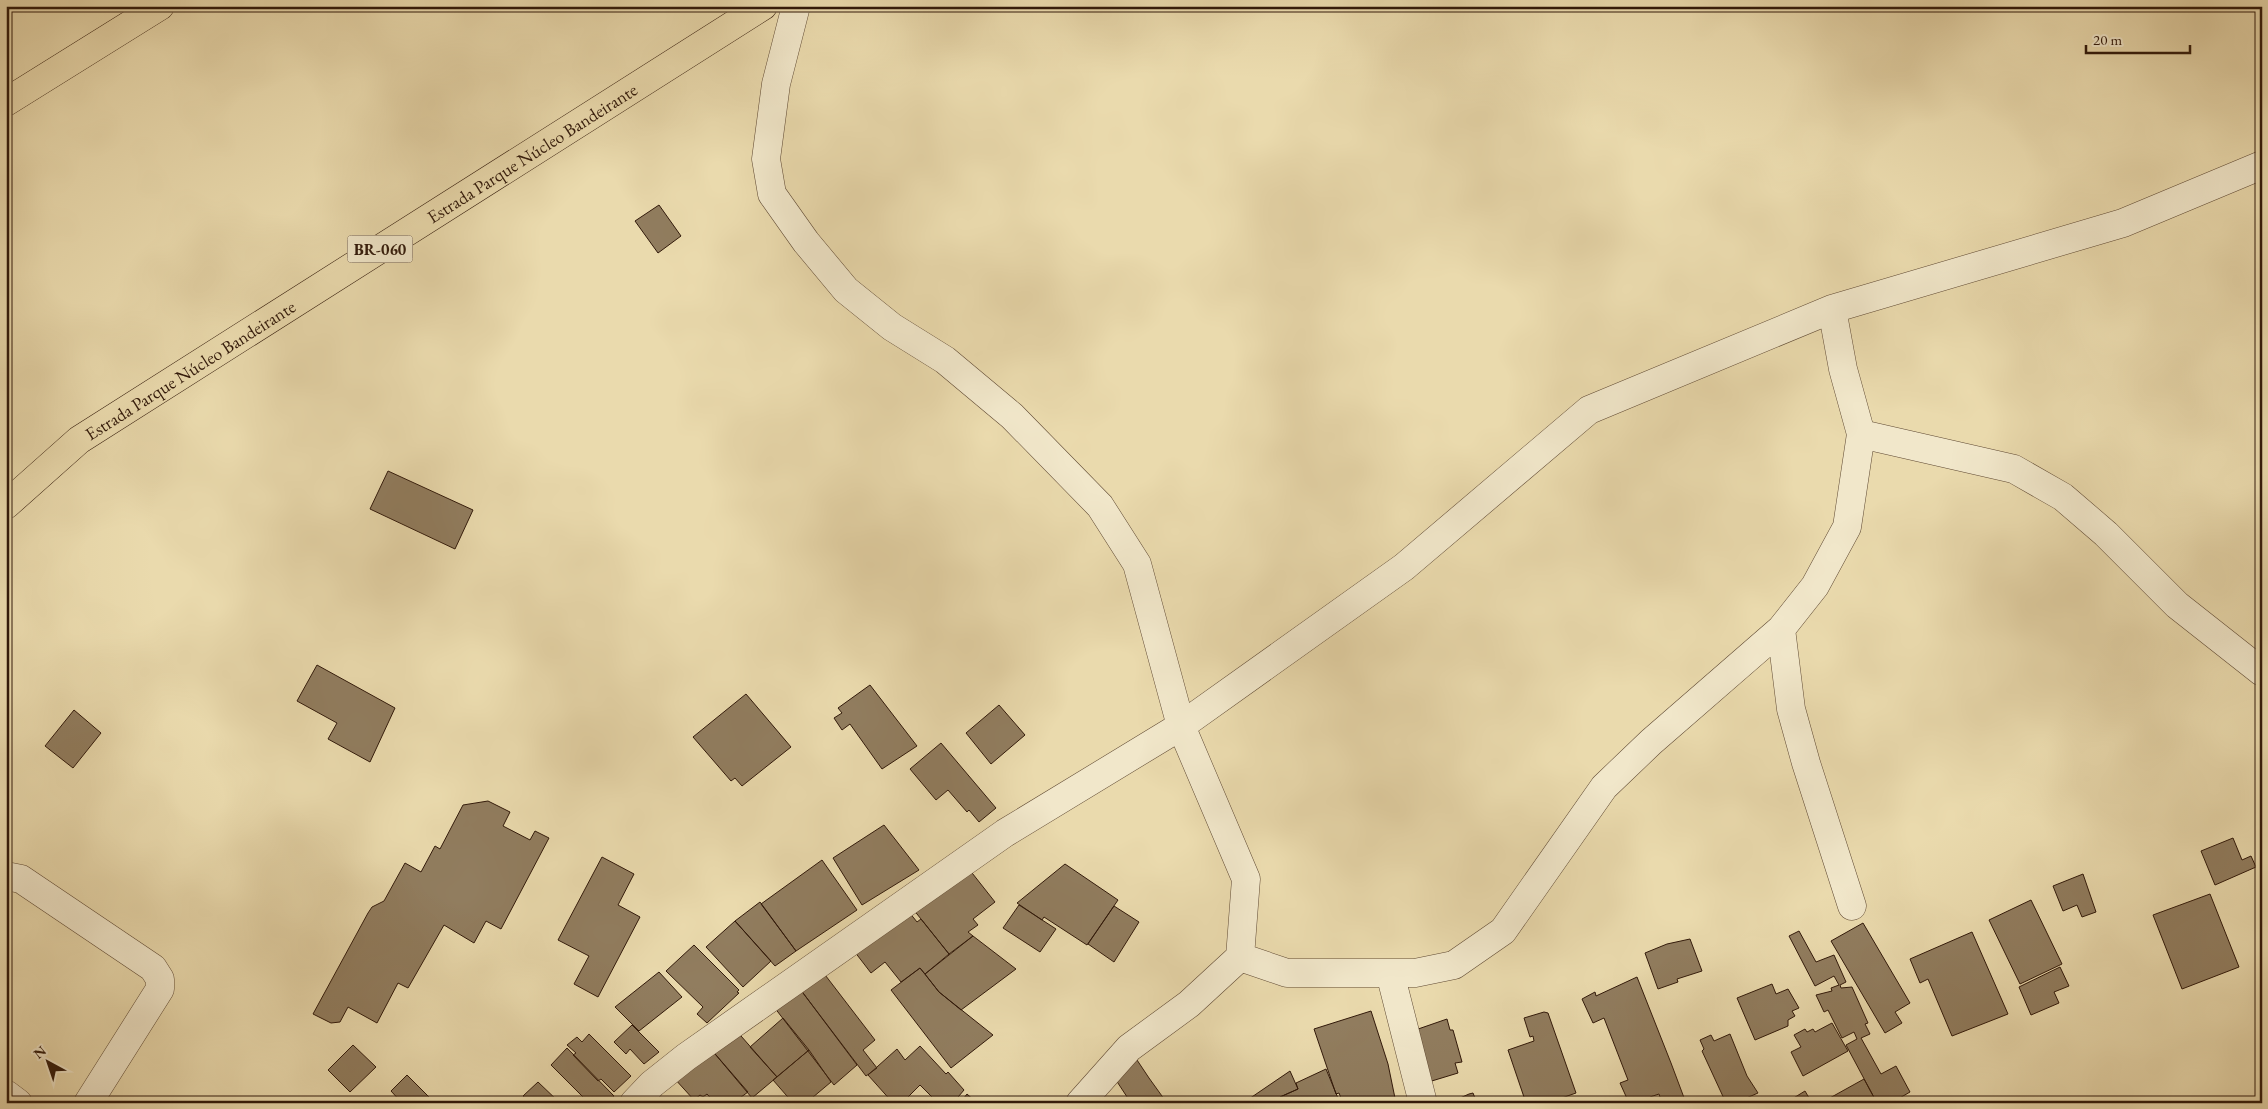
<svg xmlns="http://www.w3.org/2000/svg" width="2268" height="1109" viewBox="0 0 2268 1109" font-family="'EB Garamond',serif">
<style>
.building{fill:#917d5f;stroke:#31190a}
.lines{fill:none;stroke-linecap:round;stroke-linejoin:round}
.minor-casing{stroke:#5f4933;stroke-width:29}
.trunk-casing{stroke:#31190a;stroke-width:29}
.minor{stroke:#f1e7ca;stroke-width:28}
.trunk{stroke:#eadaad;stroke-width:28}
.labels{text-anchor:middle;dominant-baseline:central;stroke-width:4.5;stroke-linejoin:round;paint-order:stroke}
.shield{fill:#f1e7ca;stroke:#6b5744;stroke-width:1}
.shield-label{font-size:16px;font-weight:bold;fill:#31190a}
.street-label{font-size:18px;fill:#31190a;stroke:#f1e7ca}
</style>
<rect width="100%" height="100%" fill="#eadaad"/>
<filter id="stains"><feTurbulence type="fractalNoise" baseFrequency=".004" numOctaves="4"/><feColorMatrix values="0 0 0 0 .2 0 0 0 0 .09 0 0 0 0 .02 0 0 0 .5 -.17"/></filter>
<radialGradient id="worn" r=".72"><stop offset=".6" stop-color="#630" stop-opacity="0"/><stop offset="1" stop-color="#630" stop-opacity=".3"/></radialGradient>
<path class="building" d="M659,205L681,236L658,253L635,221Z
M388,471L473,510L455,549L370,509Z
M317,665L395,708L370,762L328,739L337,723L297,701Z
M870,685L917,746L882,769L850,724L842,730L834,718L842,713L838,708Z
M746,694L791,747L742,786L735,778L731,781L693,737Z
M999,705L1025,735L991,764L966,733Z
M74,710L101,733L73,768L45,746Z
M941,743L996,808L979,822L969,810L967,812L948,790L936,800L910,769Z
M488,801L510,812L503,826L530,840L535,831L549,838L501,929L486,921L474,943L444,925L408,988L398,983L377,1023L348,1007L340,1022L331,1023L313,1014L368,913L372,907L384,901L405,863L421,872L435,846L440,849L463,805Z
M884,825L919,870L862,905L833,858Z
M2233,838L2242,860L2251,856L2256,867L2215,885L2201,851Z
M602,857L634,874L618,905L640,917L598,997L574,984L589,956L558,940Z
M822,860L857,910L796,951L761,904Z
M965,864L995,902L973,919L978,925L968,932L973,936L949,954L909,904Z
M1065,864L1118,900L1087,945L1044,917L1042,920L1017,903Z
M2083,874L2096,912L2082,917L2077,905L2063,911L2053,886Z
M2210,894L2239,967L2182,989L2153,915Z
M2031,900L2062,964L2020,984L1989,920Z
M760,902L796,951L775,966L735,921Z
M1019,905L1056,929L1040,952L1003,928Z
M1114,906L1139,922L1114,962L1088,944Z
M905,907L917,922L921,919L949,954L925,974L920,968L901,982L885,962L871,973L851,947Z
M735,921L771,961L743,987L706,947Z
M1863,923L1910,1003L1895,1012L1902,1023L1885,1033L1831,941Z
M1799,931L1816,962L1834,955L1846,982L1840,985L1841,988L1852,987L1868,1023L1865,1024L1870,1034L1861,1038L1881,1074L1896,1066L1910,1092L1891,1103H1877L1846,1045L1857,1039L1854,1032L1842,1038L1828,1010L1824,1012L1816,995L1832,991L1831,988L1839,985L1834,976L1815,986L1789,936Z
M1972,932L2008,1014L1952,1036L1928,979L1920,983L1910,959Z
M973,936L1016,969L961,1010L939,992L925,974Z
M1690,939L1702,971L1677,979L1678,982L1658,989L1645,953L1667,944Z
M694,945L739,990L737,992L739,993L707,1023L697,1014L703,1007L666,971Z
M819,967L875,1040L863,1050L877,1068L866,1076L797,985Z
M2060,967L2069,986L2054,992L2059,1003L2031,1015L2019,987Z
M920,968L939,992L993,1035L951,1068L891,990Z
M659,972L682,997L639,1031L615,1007Z
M1637,977L1671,1063L1686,1103H1662L1659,1094L1650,1097L1647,1100L1648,1103H1629L1620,1083L1628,1080L1604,1018L1593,1023L1582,999L1595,992L1596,996Z
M1772,984L1776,994L1788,989L1799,1008L1792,1011L1795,1016L1788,1020V1026L1755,1040L1737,998Z
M797,985L857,1065L834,1085L771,1003Z
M1371,1011L1388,1064L1396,1103H1343L1339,1093L1336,1094L1314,1029Z
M1544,1012L1548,1013L1576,1093L1559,1099L1561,1103H1526L1508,1050L1534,1041L1533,1036L1530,1037L1524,1018Z
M783,1018L809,1050L777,1077L750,1047Z
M1447,1019L1450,1030H1453L1462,1062L1455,1063L1458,1073L1412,1087L1398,1036Z
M1832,1023L1848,1051L1803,1076L1791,1052L1801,1047L1794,1035L1805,1029L1807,1032L1813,1029L1815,1032Z
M632,1025L659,1052L644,1064L630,1049L626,1054L614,1042Z
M734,1028L777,1077L752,1098L710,1048Z
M589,1034L631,1076L614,1092L601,1079L598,1081L573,1055L576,1053L567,1045L577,1037L582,1042Z
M1730,1034L1747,1076L1758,1093L1735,1103H1726L1702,1051L1704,1049L1700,1040L1711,1035L1714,1041Z
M353,1045L376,1067L350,1092L328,1070Z
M920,1046L946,1074L948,1072L964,1090L953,1103H938L920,1085L902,1103H893L868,1075L897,1049L905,1060Z
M567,1048L614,1096L607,1103H589L551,1065Z
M710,1048L748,1092L733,1103H715L707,1094L703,1097L700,1095L694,1100L674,1078Z
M809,1050L831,1082L806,1103H793L773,1080Z
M1137,1060L1149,1078L1167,1103H1131L1114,1077Z
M1326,1069L1340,1103H1283L1280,1097L1298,1089L1296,1083Z
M1290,1071L1298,1089L1280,1097L1283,1103H1243Z
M407,1075L435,1103H402L391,1091Z
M1864,1079L1877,1103H1830L1828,1099Z
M538,1082L560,1103H530L523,1096Z
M1805,1091L1812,1103H1794L1792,1099Z
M1473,1093L1477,1103H1449L1469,1094Z
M967,1094L977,1103H960Z"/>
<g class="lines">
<defs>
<path id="minor" d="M796,6L776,84L766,159L772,194L806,242L846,290L892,327L945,360L1012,416L1100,506L1137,564L1181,726L1246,879L1240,957L1189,1004L1129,1048L1080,1103
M1861,434L2014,469L2063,497L2106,534L2177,605L2262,672
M1781,629L1791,709L1806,763L1852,906
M6,876L21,879L153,968L160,979V989L88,1103
M1240,957L1287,973H1415L1454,965L1503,931L1604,787L1651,742L1781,629L1815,586L1847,527L1861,434L1843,369L1832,309
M1390,973L1423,1103
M6,1094L18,1103
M634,1103L652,1084L686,1057L1005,833L1181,726L1404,567L1589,410L1832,309L2123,223L2262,165"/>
<g id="trunk">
<path d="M6,102L160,6"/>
<path id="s1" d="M6,505L79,440L763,6"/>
</g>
</defs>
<use href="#minor" class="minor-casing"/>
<use href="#trunk" class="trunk-casing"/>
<use href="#minor" class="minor"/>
<use href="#trunk" class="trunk"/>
</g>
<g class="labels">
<rect class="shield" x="347.5" y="235.5" width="65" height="27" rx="4"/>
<g class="shield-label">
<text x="380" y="249">BR-060</text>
</g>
<g class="street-label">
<text stroke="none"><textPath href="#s1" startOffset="634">Estrada Parque Núcleo Bandeirante</textPath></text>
<text stroke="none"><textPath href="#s1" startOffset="229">Estrada Parque Núcleo Bandeirante</textPath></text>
</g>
</g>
<rect width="2268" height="1109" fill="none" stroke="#eadaad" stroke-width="25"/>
<rect x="8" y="8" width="2253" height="1094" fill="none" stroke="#31190a" stroke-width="2.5"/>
<rect x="12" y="12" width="2243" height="1084" fill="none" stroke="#31190a"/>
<g transform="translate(48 1062) rotate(320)" stroke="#f1e7ca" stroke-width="4" paint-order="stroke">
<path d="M0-4L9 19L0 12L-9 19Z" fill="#31190a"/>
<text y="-8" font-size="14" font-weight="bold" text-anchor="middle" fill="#31190a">N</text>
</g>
<path d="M2086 45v8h104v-8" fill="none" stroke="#31190a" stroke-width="2.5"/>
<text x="2093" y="45" font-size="15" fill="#31190a" stroke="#f1e7ca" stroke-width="4" paint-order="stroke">20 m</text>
<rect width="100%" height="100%" filter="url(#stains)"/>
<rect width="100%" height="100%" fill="url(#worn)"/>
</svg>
